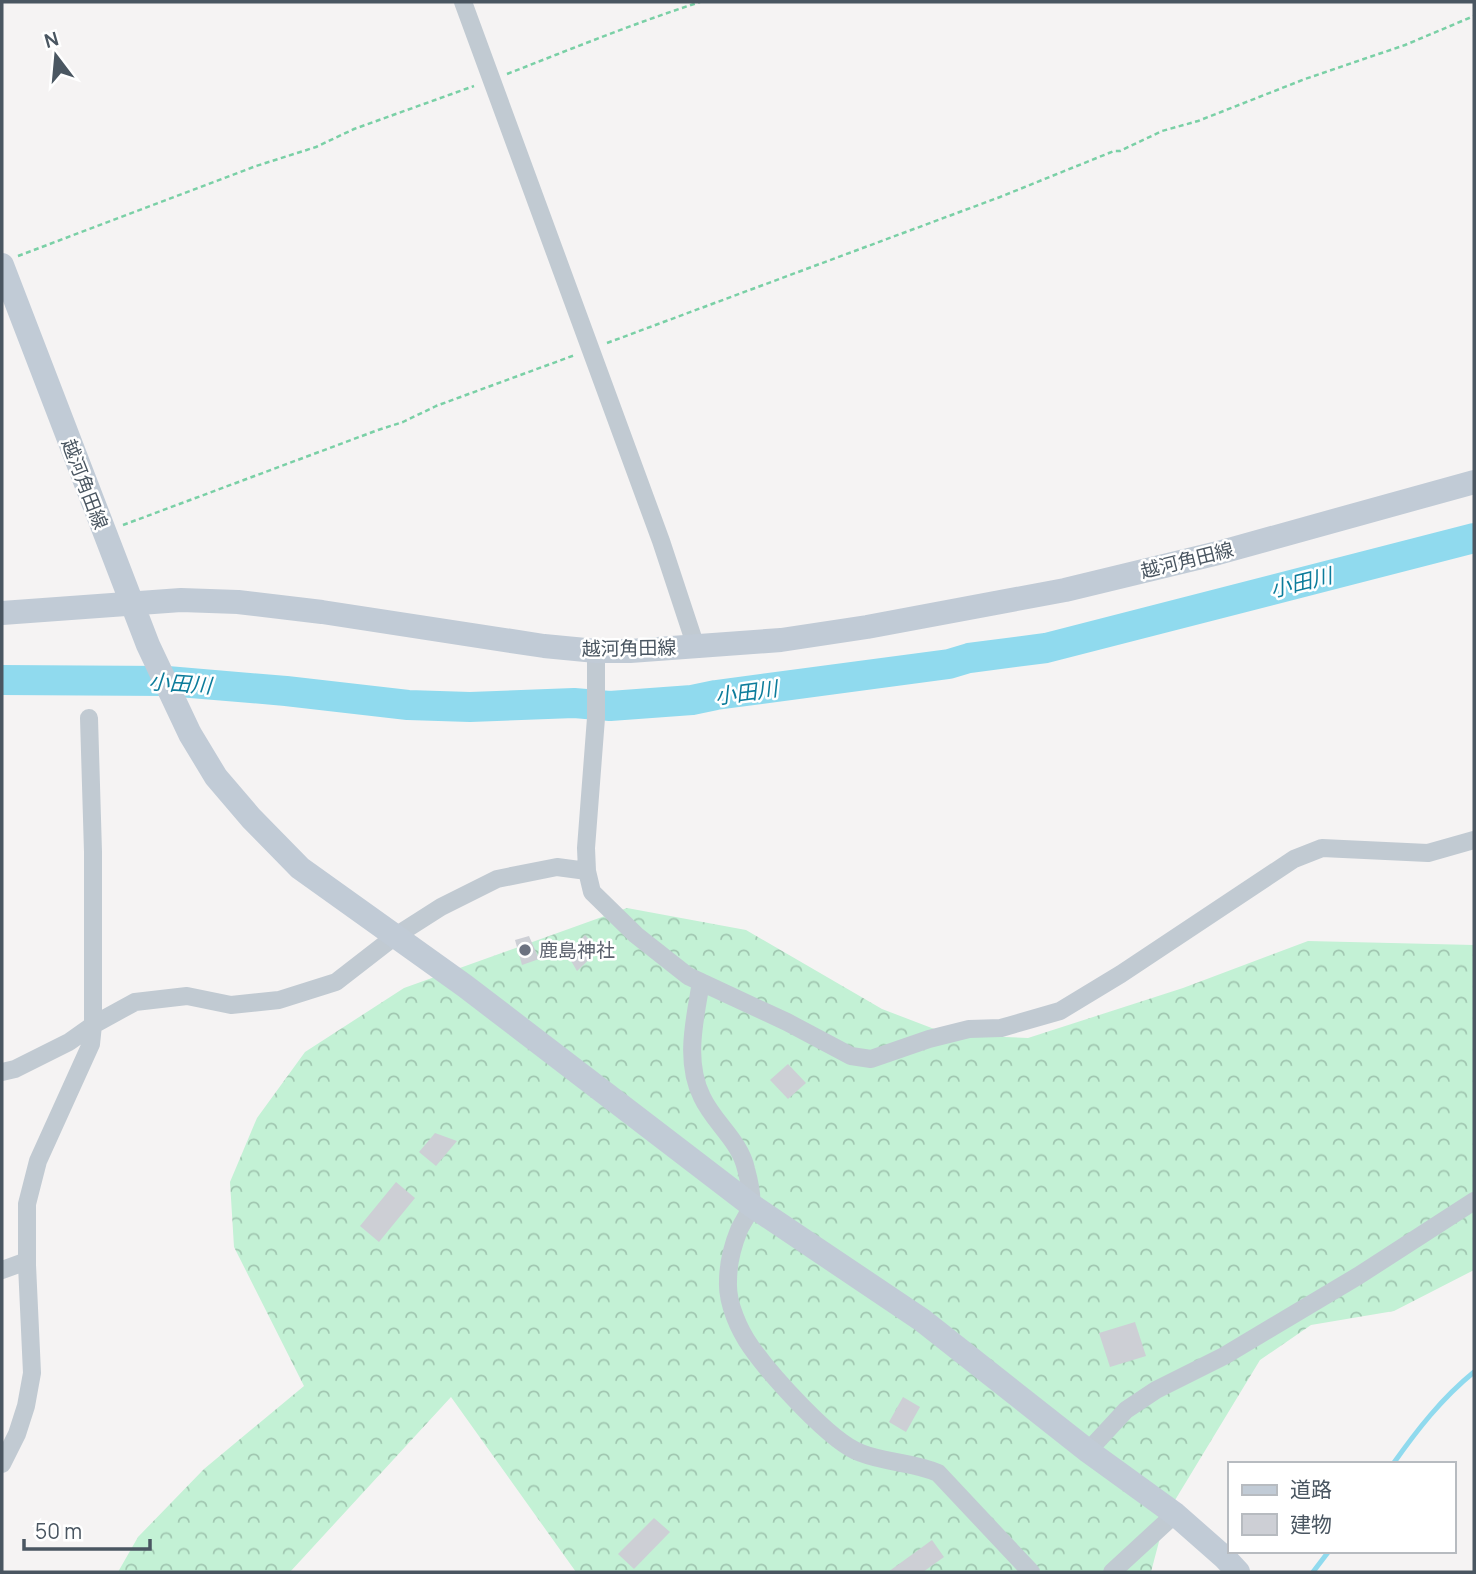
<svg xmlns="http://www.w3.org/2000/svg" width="1476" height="1574" viewBox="0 0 1476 1574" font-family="Manrope,'Noto Sans JP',sans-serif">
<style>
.forest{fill:url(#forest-crowns)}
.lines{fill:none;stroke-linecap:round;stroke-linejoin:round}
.stream{stroke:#90daee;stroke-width:5}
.river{stroke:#90daee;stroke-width:30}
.building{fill:#cdcfd5}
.path{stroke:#7ad0a6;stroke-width:2.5;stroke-dasharray:5 3.5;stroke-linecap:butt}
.street{stroke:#c1cad2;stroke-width:18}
.secondary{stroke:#c1cbd6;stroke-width:24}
.worship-dot{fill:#6b7280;stroke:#fff;stroke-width:2.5}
.labels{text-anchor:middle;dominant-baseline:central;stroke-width:5;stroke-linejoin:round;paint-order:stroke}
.street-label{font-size:19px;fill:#4a5661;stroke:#fff}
.worship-label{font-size:19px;fill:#5b616d;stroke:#fff;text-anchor:start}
.water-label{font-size:21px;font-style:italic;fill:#0c7c9b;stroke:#fff}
</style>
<defs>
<pattern id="forest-crowns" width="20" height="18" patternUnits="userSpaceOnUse" patternTransform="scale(1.75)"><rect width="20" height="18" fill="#c3f1d5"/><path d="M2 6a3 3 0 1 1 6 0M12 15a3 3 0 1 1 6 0" fill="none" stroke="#a0c6b0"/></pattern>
</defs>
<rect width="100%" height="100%" fill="#f5f3f3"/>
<path class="forest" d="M627,908L746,930L882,1009L950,1035L1028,1038L1183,988L1308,941L1474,945V1270L1394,1311L1311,1325L1260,1360L1166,1515L1151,1572H576L451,1397L290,1572H118L138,1537L204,1469L304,1386L234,1247L230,1182L257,1118L305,1052L404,988Z"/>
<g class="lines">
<path class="stream" d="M1393,1464C1417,1430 1442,1398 1474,1372
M1313,1572L1329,1551"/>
<path class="river" d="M2,680L167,681L286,691L408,705L470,707L574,703L610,706L692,700L716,695L949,664L969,658L1046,648L1474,538"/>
</g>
<path class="building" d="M585,935L599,950L577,971L567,954Z
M529,936L539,959L522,965L515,940Z
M788,1064L806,1083L788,1099L770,1080Z
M435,1133L457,1141L436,1166L419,1152Z
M396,1182L415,1198L379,1242L360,1226Z
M1135,1322L1146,1356L1110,1367L1099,1333Z
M903,1397L920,1407L906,1432L889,1422Z
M654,1518L670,1532L634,1569L618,1554Z
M932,1540L944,1557L923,1572H888Z"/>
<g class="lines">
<path class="path" d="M507,74C571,49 635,23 700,2
M18,256L256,166L316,147L354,129L474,86
M607,343L1000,197L1114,151H1120L1162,131L1198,121L1305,79L1405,45L1474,16
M123,525L378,430L403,422L436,406L575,355"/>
<path class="street" d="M463,2L661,541L696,647
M596,651V718L586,848L587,871L592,892L636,935L688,976L787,1022L851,1056L871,1059L929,1039L969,1029L1001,1028L1060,1011L1121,974L1294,859L1322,848L1428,853L1474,840
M701,982C695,1019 684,1061 702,1097C714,1123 740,1141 746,1169C749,1180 753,1195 751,1206C749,1214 742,1223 739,1230C732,1247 728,1264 728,1282C727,1303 739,1330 751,1347C770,1374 831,1443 861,1453C886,1463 914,1462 938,1473L1031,1572
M2,1072L15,1069L69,1042L93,1025L135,1002L187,996L231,1005L279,1000L336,982L394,937L441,907L497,879L557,867L587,871
M2,1270L27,1261
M1088,1451L1126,1410L1156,1390L1224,1356L1358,1276L1474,1201
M2,1464L17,1434L26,1406L32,1373L27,1265V1204L38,1161L91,1044L93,1025V852L89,718
M1112,1572L1175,1514"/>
<path class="secondary" d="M2,265L148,645L190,734L216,777L251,818L300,868L465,986L751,1205L922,1320L1088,1451L1175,1514L1225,1558L1238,1572
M2,613L181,600L238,602L322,612L544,646L596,651H630L781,640L867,627L1065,590L1218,553L1474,482"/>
</g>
<circle class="worship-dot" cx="525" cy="950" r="7"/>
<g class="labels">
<g class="street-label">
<text transform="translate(85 484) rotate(69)">越河角田線</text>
<text transform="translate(1187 560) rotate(-14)">越河角田線</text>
<text transform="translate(629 648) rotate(-1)">越河角田線</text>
</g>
<g class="worship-label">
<text x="539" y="950">鹿島神社</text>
</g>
<g class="water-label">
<text transform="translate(1301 582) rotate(-14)">小田川</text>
<text transform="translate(180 683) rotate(4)">小田川</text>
<text transform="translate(746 692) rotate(-8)">小田川</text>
</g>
</g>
<rect width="1476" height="1574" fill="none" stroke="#4a5661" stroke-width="7"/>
<rect x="1228" y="1462" width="228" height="91" fill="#ffffff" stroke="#b7bbc0" stroke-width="2"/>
<rect x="1242" y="1485" width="35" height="10" fill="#c1cbd6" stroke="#b7bbc0" stroke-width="2"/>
<text x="1290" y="1497" font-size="21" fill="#4a5661">道路</text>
<rect x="1242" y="1514" width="35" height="21" fill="#cdcfd5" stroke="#b7bbc0" stroke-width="2"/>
<text x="1290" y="1532" font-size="21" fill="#4a5661">建物</text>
<g transform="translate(56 56) rotate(344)" stroke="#ffffff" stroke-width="5" paint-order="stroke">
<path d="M0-5L12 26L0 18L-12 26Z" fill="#4a5661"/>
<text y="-10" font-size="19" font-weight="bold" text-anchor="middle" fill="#4a5661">N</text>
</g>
<path d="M24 1539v10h126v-10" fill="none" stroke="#4a5661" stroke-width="3.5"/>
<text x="35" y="1539" font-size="21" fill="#4a5661" stroke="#ffffff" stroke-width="5" paint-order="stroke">50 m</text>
</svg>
